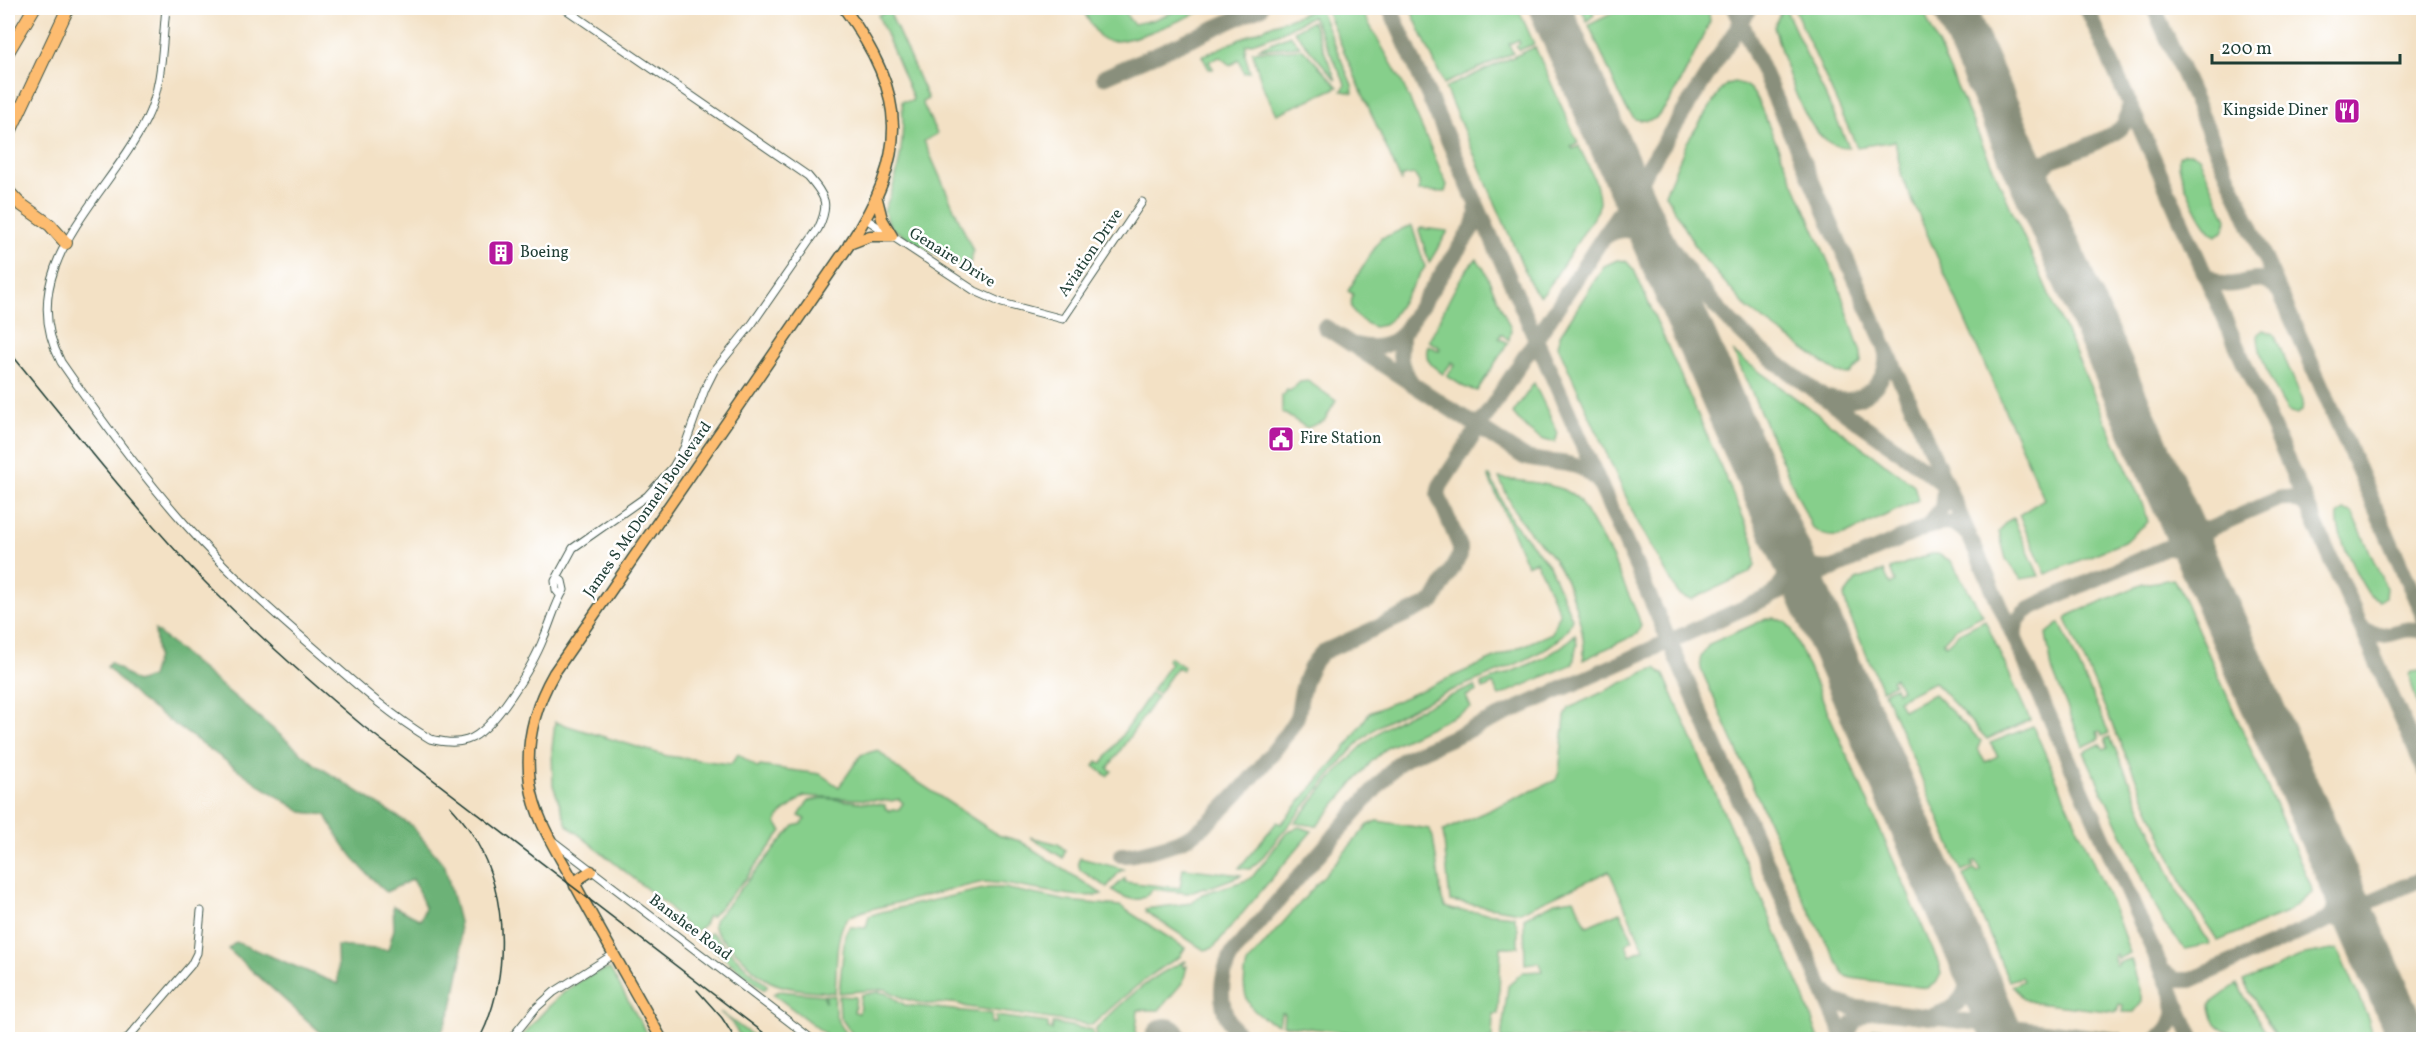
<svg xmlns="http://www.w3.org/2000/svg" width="2431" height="1047" viewBox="0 0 2431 1047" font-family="Vollkorn,serif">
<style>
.green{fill:#86cf8b;stroke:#528660;stroke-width:1.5}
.forest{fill:#6cb277;stroke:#467856;stroke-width:1.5}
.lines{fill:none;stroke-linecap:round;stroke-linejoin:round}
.taxiway{stroke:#898f7c;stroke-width:16}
.runway{stroke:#898f7c;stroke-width:42}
.street-casing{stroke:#3f564a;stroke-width:9}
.primary-casing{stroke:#3f564a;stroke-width:13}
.highway-casing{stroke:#3f564a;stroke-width:14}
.street{stroke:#fff;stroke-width:7}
.primary{stroke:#fdbc6f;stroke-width:10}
.highway{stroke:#fdbc6f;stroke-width:12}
.rail{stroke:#1f3d34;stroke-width:1.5}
.labels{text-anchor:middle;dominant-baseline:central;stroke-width:5;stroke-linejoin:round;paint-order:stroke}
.poi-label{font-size:16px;fill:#1f3d34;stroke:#fff;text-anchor:start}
.street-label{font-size:16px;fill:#1f3d34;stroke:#fff}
</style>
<rect width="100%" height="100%" fill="#fff"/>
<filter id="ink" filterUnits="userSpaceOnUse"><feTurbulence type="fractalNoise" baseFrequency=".0167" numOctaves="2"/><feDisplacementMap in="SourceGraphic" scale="12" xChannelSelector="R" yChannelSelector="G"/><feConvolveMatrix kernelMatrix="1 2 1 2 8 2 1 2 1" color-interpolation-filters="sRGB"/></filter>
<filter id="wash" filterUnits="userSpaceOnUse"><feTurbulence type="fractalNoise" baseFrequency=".008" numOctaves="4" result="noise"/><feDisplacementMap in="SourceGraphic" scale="24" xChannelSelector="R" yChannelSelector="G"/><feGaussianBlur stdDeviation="1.35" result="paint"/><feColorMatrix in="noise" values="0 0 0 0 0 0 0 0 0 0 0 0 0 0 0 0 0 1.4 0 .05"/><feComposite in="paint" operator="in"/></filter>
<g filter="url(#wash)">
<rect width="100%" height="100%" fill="#f3e1c5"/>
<path class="green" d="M1082,8H1124L1129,19L1134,24L1153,20L1184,8H1208C1190,16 1119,50 1103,39C1094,33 1087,17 1082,8Z
M1319,8L1352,85L1353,93L1342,91L1345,85L1344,81L1312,16L1278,34L1246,45L1245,54L1250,72L1244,73L1239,60L1230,65L1220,57L1209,61L1213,69H1209L1202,56L1274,24Z
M1325,8H1360L1402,82L1447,185L1445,192L1419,191V182L1414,174L1403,176L1401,181Z
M1410,8H1518L1534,44L1519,50L1516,46L1520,43L1518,40L1509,44L1513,53L1444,84Z
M1581,8H1617L1604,9L1598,12L1595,9L1592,10L1594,15L1587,21Z
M1632,8H1708L1710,21C1701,40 1670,111 1654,119C1648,122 1641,120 1635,119L1625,107L1589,25L1615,12Z
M1782,8H1785L1849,147C1841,147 1833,146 1827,141C1800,123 1783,57 1774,27Z
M1794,8H1922L2145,510L2148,522L2124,542L2046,574L2019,515L2044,499L1902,177L1895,141L1857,147Z
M889,11L928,99L922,102L937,134L924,141L973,251L970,263L965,267L954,265L891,228L884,211C900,174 905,141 902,101H912L913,98L878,15Z
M1312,21L1336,80L1294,31Z
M1290,35L1300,46L1257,49Z
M1535,47L1578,143L1571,146L1573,149L1579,146C1587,165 1603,189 1598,210L1546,291L1540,296L1532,287L1445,88Z
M1303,49L1338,87L1277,114L1264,90L1252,52Z
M1734,82C1746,84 1751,88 1757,99L1838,284L1861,353V363L1850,374L1838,373L1748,309L1700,254L1665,194L1687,142L1721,90L1727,84Z
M2185,153H2193L2199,157L2227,219L2223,232L2216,236C2202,228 2176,172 2179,157Z
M1412,226L1425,267L1390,320L1384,325L1374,327C1358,320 1347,312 1353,294L1348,291L1381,238C1393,236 1399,228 1412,226Z
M1421,228L1448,231L1429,263L1419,230Z
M1477,259L1484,269L1511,329L1509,340L1501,334L1499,338L1508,343L1477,391L1464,387L1447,376L1455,365L1452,362L1443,374C1432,366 1423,360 1428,345L1439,351L1440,348L1429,341C1439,322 1460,270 1477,259Z
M1617,260L1626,261L1634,270L1754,542L1755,565L1749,573L1692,599L1685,598L1678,593L1636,519L1558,346L1560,335L1604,266Z
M2263,330L2274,334L2303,401L2302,411L2297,414L2288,411C2275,390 2258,359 2258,334Z
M1734,353L1914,485L1918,500L1844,535C1831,538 1823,536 1812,528Z
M1308,381L1336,401L1324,421L1307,428L1282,412V395H1284L1287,390L1290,391L1300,382Z
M1534,383L1558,433L1555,442C1539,442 1523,426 1513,413Z
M1488,476H1490L1512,521L1549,565L1572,618C1565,653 1481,677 1450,691C1425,702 1399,713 1376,728C1354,744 1337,767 1320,788C1300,812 1280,835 1261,859L1250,869L1239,868L1277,822L1281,824L1344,750L1369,713L1552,633L1560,614L1536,561L1527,565Z
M1499,478C1521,481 1564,483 1579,500L1612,557L1638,616L1641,626L1637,634L1583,660C1588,634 1569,580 1553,558C1542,543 1527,532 1518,516C1510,504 1505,490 1499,478Z
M2344,510L2352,512L2354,516L2386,588L2385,597L2380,601C2375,599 2371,598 2368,593C2358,578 2335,533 2338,515Z
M2013,518L2039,576L2021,579L2006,559L1999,532L2006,522Z
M1931,554H1938L1951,561L1983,615L1955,629L1943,642L1946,645L1959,633L1985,620L2030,720L1987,739L1934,682L1898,700L1903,710L1934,694L1981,741L1977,749L1985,762L1998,756L1990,743L2033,726L2116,914L2130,953L2117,959L2116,955L2113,956L2116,965L2119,964L2118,962L2131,959L2142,996V1002L2134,1012H2122L2123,1005L2119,1004L2117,1012L2036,1003L2026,1000L2012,986L2023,981L2021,977L2009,981L1964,875L1975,869L1977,873L1981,871L1976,861L1972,862L1974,866L1962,872L1884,692L1895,687L1897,692L1901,690L1895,678L1892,680L1894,684L1882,690L1848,612L1844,596L1856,580L1884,571L1890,584L1895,582L1890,569Z
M2173,579L2180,589L2311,886L2312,893L2286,913L2218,941L2184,888L2066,619L2072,614L2143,584Z
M1774,618L1786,622L1792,630L1939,964L1941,974L1936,983L1927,988L1851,978L1844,975L1801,895L1701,669L1700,659L1709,644L1766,619Z
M2060,623L2109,733L2102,736L2100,731L2097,732L2099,739L2083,747L2052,669L2046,634Z
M1575,634L1577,644L1573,664L1499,696L1493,684L1483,689L1481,684C1512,670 1553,660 1575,634Z
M1169,657L1184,667L1182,670L1177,667L1158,694L1152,690L1171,663L1167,660Z
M1656,668L1664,675L1803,994L1819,1039H1501L1508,986L1523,972L1542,971L1539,962L1525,964L1524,918L1555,902L1574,899L1587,926L1620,912L1633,940L1626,944L1630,955L1644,949L1609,871L1520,912L1450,901L1443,831L1556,780L1559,772L1565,717L1569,708L1647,671Z
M2420,671L2423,672V693L2420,695L2423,702V725L2409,675L2411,672Z
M1475,686L1477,691L1466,696L1471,708L1388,747L1371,762L1317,826L1295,823C1322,791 1348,754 1383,729C1411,710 1444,699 1475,686Z
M1151,693L1157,697L1108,768L1112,771L1107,776L1094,766L1097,761L1102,764Z
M555,722L667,756L731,764L738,754L758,768L760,766L820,774L839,787L861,755L878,750L898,769L998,835L1020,841L1102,894C1079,902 1012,882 983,882L863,911C858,913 853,915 849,917C834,929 837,974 835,993C814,990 789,991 769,981C756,974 745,960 734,950C726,942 716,935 713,925L715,919L794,826L802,824L805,819L799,816L808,801L824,798L885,805V808L889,811L899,809L903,803L899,799L891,801L804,796L780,815L776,823L782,831L747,877L711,917L708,916L703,926L693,933L667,905L567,825L553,785L552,749Z
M2110,737L2178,892L2210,944L2185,949L2164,924L2084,752L2100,744L2104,749L2108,747L2105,739Z
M1377,821L1429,829L1433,837L1442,900L1445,907L1454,910L1514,916L1518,929V947H1501L1498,1014H1493L1492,1039H1404L1283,1025L1284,1013H1281L1279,1024C1248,1015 1239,995 1247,964L1368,825Z
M1299,827L1312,831L1213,948L1204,950L1146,912L1145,909L1192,903L1202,894L1247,880L1253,876L1288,831Z
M1030,837L1058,844L1065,850L1063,858Z
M1080,858L1124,869V870L1120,871L1107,887L1080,870L1078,862Z
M1183,868L1242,875L1205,889L1204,887L1188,893L1153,889C1140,906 1126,899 1112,890L1125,878V882L1180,888Z
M988,888H1004L1067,901L1120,906L1185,948L1181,954V956C1147,975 1121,999 1092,1025L967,1007L956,1003L925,1004L905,999L885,989L839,993L845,934L850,927L866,928L869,916L881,912Z
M711,932L748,969L768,986L764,990L703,941Z
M2337,949L2368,1018L2374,1039H2278L2243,981L2305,955Z
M1185,961L1186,962L1182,964L1183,967L1187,966L1183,982L1159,1010H1138L1135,1039H1097L1096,1029C1122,1002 1150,976 1185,961Z
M610,969L650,1039H519C544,1012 571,976 610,969Z
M2237,984L2269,1038C2244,1035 2210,1037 2210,1004Z
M780,991L824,995L825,1003L826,995L835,996C833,1015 838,1026 851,1039H832L773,994Z
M878,992L886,993L905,1005L992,1014L991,1023H996V1016L1048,1023V1029L1052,1030L1053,1023L1092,1030L1094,1039H856L840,1017L839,996L856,997L854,1012L859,1013L861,995Z
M720,1012L757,1039H742L731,1022Z
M1874,1029H1882L1894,1039H1870V1032Z
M1889,1030L1958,1039H1900Z"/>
<path class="forest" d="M155,630L316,765L411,825L445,866L459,922L462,958L452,1007L439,1039H328L228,949L236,942L338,984L337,946L388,950L394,929L393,906L421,920L425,907L413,879L386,892C361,869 341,846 326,815L302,812L261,786L139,699L107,667L110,662L136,682L151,677L157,657Z"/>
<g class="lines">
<path class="taxiway" d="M1390,8L1845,1040
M1735,8L2193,1040
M2087,8L2424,769
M2154,8L2424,618
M1104,77L1260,8
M1594,109C1640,201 1689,295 1772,359C1812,390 1853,418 1894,447C1911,460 1929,472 1945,486
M2016,148C2023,155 2029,161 2039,162C2049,164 2113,136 2121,128C2128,121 2129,112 2129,102
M2036,195L2038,175L2050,161
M1603,239C1622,221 1644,233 1657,251
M2205,274C2236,302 2250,262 2279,291
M1325,327L1524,457C1549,466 1577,457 1596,479
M1403,333C1399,351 1398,365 1410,380
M1356,345C1373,350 1391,347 1403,333L1474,225L1477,214L1476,205
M1828,398C1860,408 1890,384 1886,350
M2176,511C2184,523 2194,531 2210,529
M1927,527L1942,508L1945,483
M2166,548C2181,547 2191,553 2200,565
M1789,551C1801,561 1814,571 1830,568
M1773,595C1785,581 1790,569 1789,551
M2359,623C2381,651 2398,621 2424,632
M2015,639C2012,613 2032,607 2052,598L2278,499C2290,496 2300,500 2309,509
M1121,855C1133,856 1177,844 1188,837C1220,819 1277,751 1296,719C1299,713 1299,707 1300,701C1303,684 1310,663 1323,652L1433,602L1460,555V547L1438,495L1440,486L1632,193L1750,8
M2330,918L2340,904L2341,884
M2331,919C2347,917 2356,925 2365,938
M2162,970L2176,980H2191L2424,878
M1826,992L1833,1000L1850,1007L2117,1040
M1932,1016C1965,1007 1971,988 1968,956
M2401,1021L2404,1040
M1245,1040C1217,1018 1217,982 1232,954L1396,765L1408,757L1927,527C1943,522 1957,520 1968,535
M1847,1040C1850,1022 1859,1014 1876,1011
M2156,1040C2170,1031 2176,1018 2174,1002"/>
<path class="runway" d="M1550,8L2005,1040
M1954,8L2410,1040
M1166,1039V1040"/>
</g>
</g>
<g filter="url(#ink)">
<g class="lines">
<defs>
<path id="street" d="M166,8C162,45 163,86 146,120C109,196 11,268 61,362C99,417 140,473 185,524C228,573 277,616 326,658C359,687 393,717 430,739C443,742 455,744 467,740C494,732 534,663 544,637C551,622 555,604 564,590L562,581L558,578
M866,219L975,291L1002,303L1063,319L1142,202
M560,595L556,590L555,581L573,548L647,496L673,467L684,448L705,389L714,371L752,324L818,229C830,204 826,197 808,176L564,8
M553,841L813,1040
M126,1040L191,965L197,953L201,911
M510,1040L535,1009L554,992L614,954"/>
<path id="primary" d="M877,199L882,219L892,236
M849,244L870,236H892
M575,886L580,878L591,871
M662,1040C632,986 601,933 572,879C555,848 535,818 530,783C525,744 535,706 554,673L849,245C909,154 908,96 844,8"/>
<path id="highway" d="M8,52L34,8
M8,136L68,8
M8,191L19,203L50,225L66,243"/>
</defs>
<use href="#street" class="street-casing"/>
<use href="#primary" class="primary-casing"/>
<use href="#highway" class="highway-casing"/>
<use href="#street" class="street"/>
<use href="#primary" class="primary"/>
<use href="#highway" class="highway"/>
<path class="rail" d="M8,350C72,428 135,509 205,582C255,633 308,680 363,726L773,1040
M450,806C459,816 469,827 475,839C509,898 510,979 479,1040
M697,990L722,1018L736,1040"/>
</g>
</g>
<defs>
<symbol id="restaurant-square" viewBox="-11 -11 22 22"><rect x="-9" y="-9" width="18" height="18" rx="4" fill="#b5179e" stroke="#fff"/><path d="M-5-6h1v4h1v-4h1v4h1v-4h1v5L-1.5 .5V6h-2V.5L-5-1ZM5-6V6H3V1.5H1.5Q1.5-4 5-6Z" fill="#fff"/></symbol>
<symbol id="building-square" viewBox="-11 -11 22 22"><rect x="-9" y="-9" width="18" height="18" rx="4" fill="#b5179e" stroke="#fff"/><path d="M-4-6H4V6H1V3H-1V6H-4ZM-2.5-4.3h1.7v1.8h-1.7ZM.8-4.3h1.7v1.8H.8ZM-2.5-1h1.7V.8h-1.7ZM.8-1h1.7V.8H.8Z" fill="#fff"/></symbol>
<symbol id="civic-square" viewBox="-11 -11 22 22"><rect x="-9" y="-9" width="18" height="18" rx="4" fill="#b5179e" stroke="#fff"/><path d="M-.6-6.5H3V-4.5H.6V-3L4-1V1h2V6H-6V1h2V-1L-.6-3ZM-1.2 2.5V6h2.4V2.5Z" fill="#fff"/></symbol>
</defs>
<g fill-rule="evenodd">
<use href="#restaurant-square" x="2332" y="96" width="30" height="30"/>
<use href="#building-square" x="486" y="238" width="30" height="30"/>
<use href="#civic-square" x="1266" y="424" width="30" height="30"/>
</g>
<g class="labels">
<g class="poi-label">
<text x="2328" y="111" text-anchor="end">Kingside Diner</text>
<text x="520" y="253">Boeing</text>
<text x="1300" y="439">Fire Station</text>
</g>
<g class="street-label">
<text transform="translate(1091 253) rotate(-56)">Aviation Drive</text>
<text transform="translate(952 258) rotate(32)">Genaire Drive</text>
<text transform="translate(648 510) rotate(-55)">James S McDonnell Boulevard</text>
<text transform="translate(690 928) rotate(37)">Banshee Road</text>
</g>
</g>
<rect width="2431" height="1047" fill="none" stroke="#fff" stroke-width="30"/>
<path d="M2212 54v9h188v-9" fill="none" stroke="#1f3d34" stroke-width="3"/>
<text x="2221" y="54" font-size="18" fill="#1f3d34" stroke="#ffffff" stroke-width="4.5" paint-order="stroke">200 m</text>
</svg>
